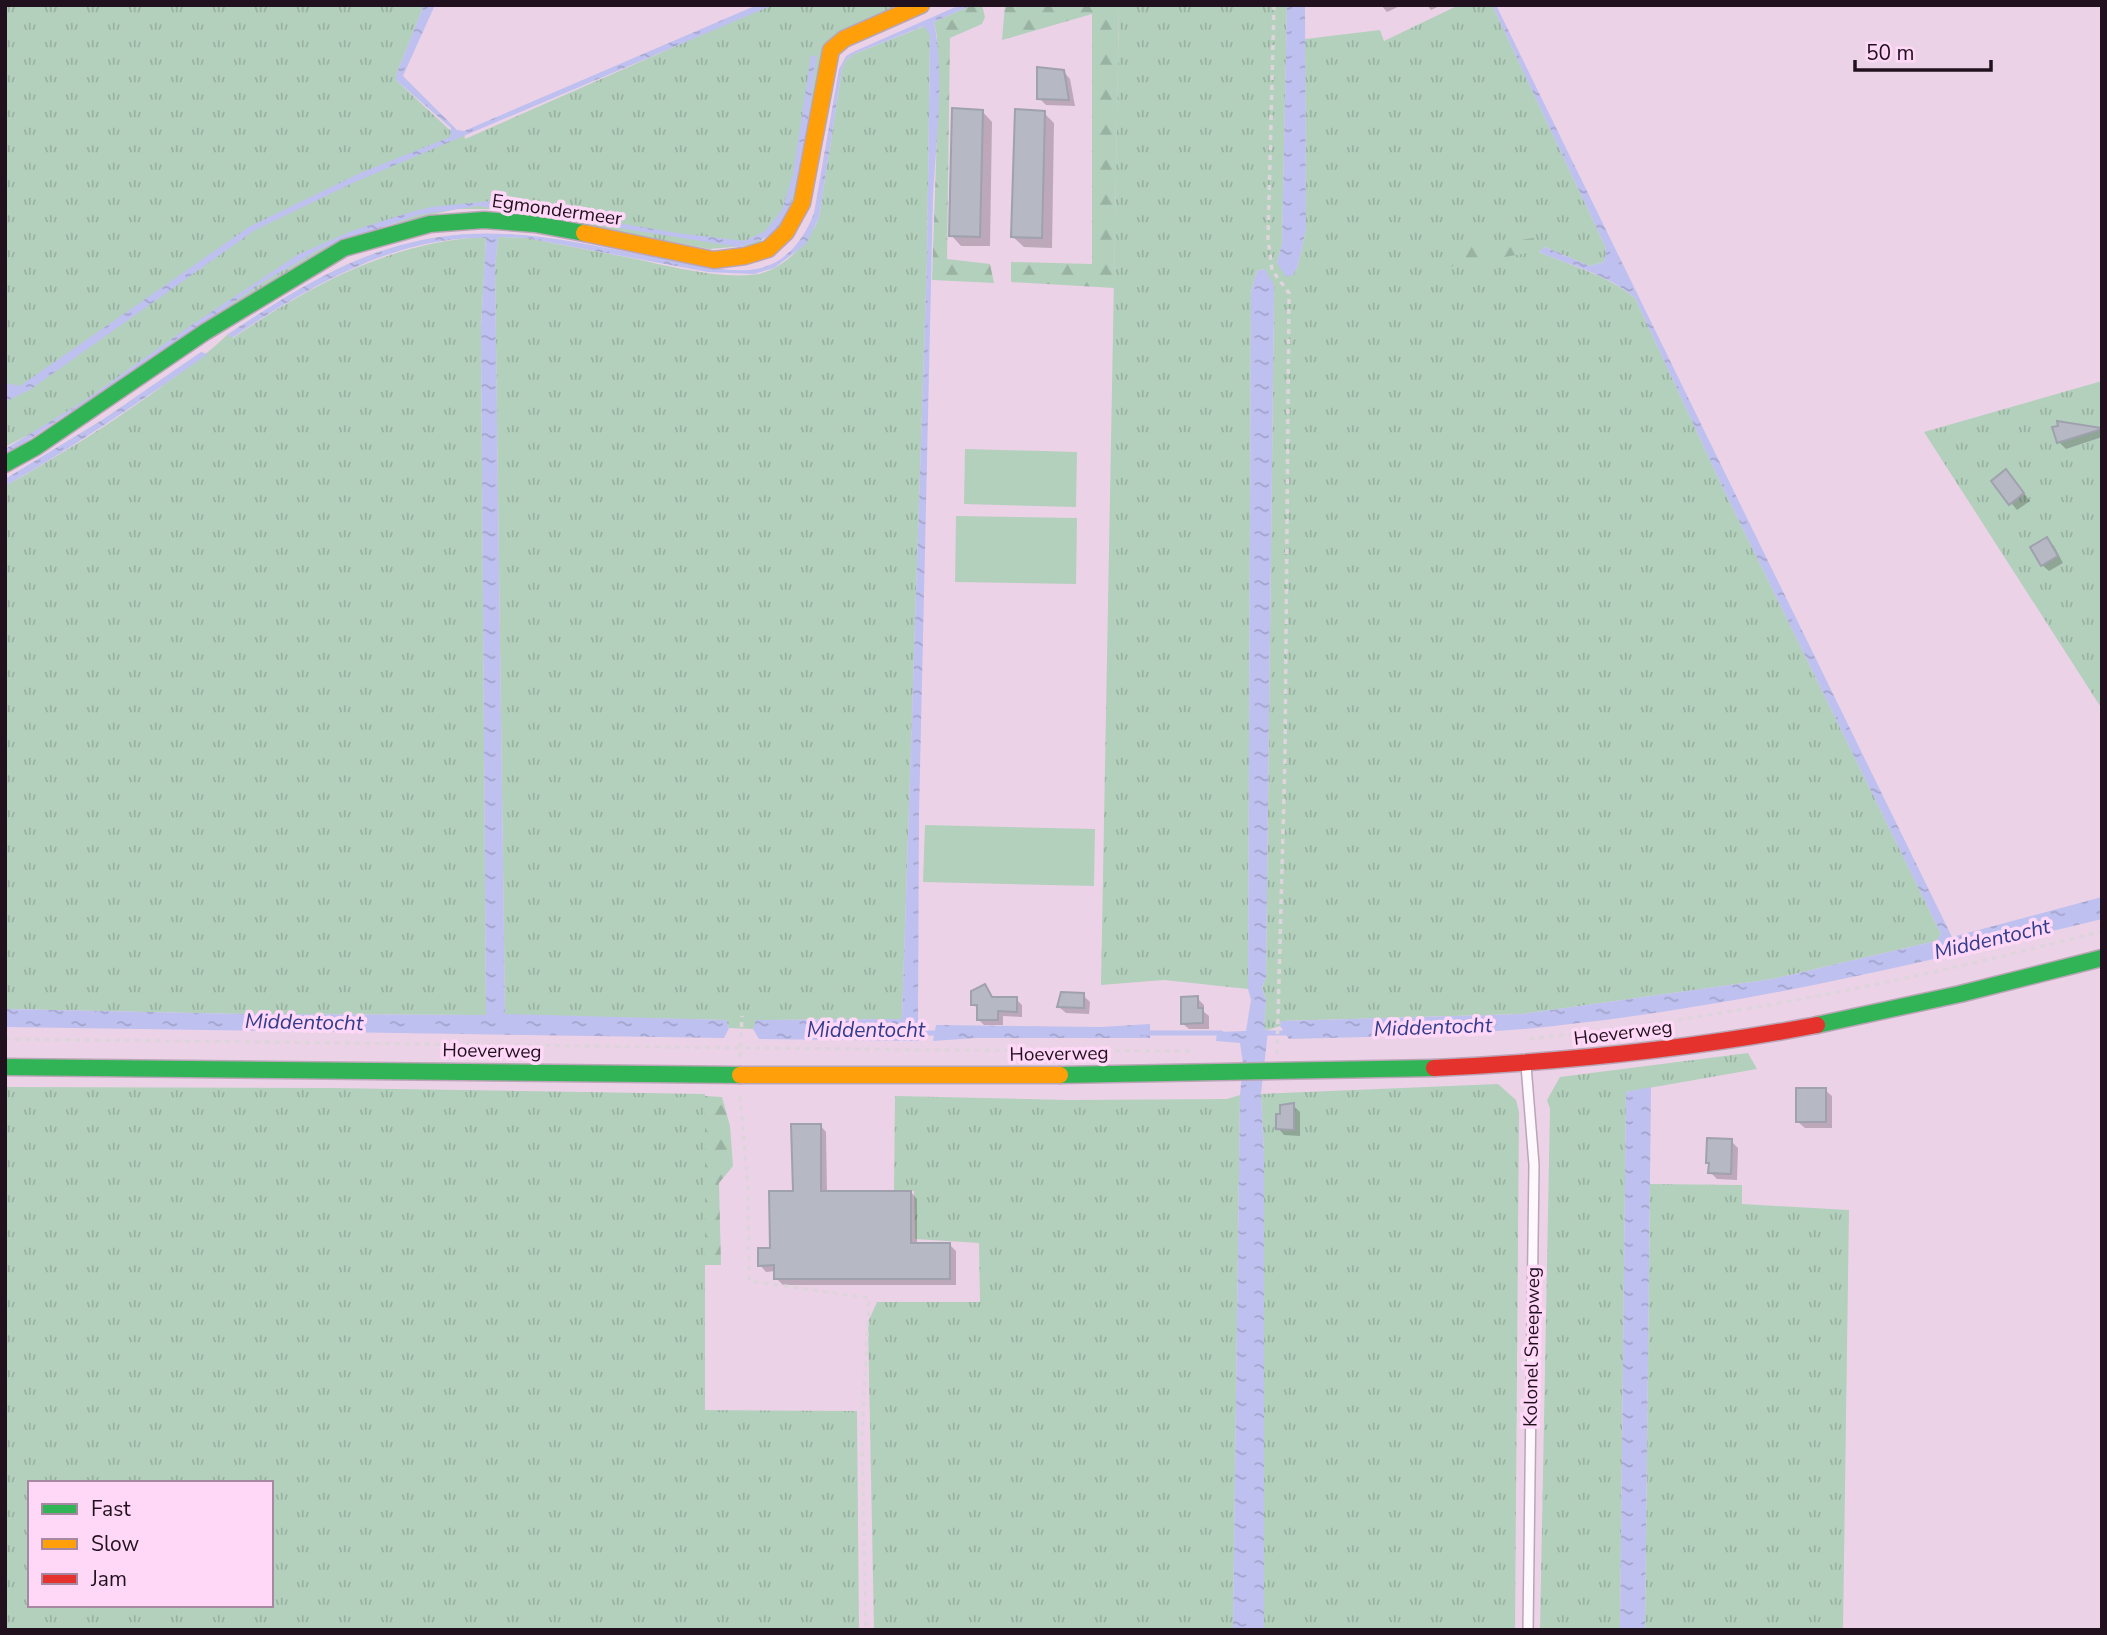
<svg xmlns="http://www.w3.org/2000/svg" width="2107" height="1635" viewBox="0 0 2107 1635" font-family="'Nunito Sans',sans-serif">
<style>
.grass{fill:url(#grass-tufts);fill-rule:evenodd}
.forest{fill:url(#forest-firs)}
.pitch{fill:#b3d0bd}
.water{fill:url(#water-ripples)}
.shadow{fill:#0003}
.lines{fill:none;stroke-linecap:round;stroke-linejoin:round}
.stream{stroke:#bec0ef;stroke-width:5}
.building{fill:#b6b8c4;stroke:#9fa1ad;stroke-width:2}
.lane-casing{stroke:#baa5b6;stroke-width:12}
.fast-casing{stroke:#baa5b6;stroke-width:19}
.slow-casing{stroke:#baa5b6;stroke-width:19}
.jam-casing{stroke:#baa5b6;stroke-width:19}
.path{stroke:#ded5dc;stroke-width:3.5;stroke-dasharray:5 5;stroke-linecap:butt}
.lane{stroke:#fcf8fb;stroke-width:9}
.fast{stroke:#30b455;stroke-width:16}
.slow{stroke:#ff9f0a;stroke-width:16}
.jam{stroke:#e5322d;stroke-width:16}
.labels{text-anchor:middle;dominant-baseline:central;stroke-width:7;stroke-linejoin:round;paint-order:stroke}
.street-label{font-size:19px;fill:#21111f;stroke:#ffd8f7}
.water-label{font-size:21px;font-style:italic;fill:#323d8e;stroke:#ffd8f7}
</style>
<defs>
<pattern id="grass-tufts" width="24" height="20" patternUnits="userSpaceOnUse" patternTransform="scale(1.75)"><rect width="24" height="20" fill="#b3d0bd"/><path d="M3 7l-1-3M5 7V3M7 7l1-3M15 17l-1-3M17 17v-4M19 17l1-3" fill="none" stroke="#9ab2a2"/></pattern>
<pattern id="forest-firs" width="22" height="20" patternUnits="userSpaceOnUse" patternTransform="scale(1.75)"><rect width="22" height="20" fill="#b3d0bd"/><path d="M5 1l3.5 6h-7zM16 11l3.5 6h-7z" fill="#9ab2a2"/></pattern>
<pattern id="water-ripples" width="26" height="14" patternUnits="userSpaceOnUse" patternTransform="scale(1.75)"><rect width="26" height="14" fill="#bec0ef"/><path d="M2 4q2-2 4 0t4 0M15 11q2-2 4 0t4 0" fill="none" stroke="#a3a4cc"/></pattern>
</defs>
<rect width="100%" height="100%" fill="#ecd2e7"/>
<path class="grass" d="M5,5H424L396,75V80L452,132L464,131L465,139L769,5H900L841,33L798,203L757,245L709,249L502,209H456L372,229L55,421L5,447Z
M1119,5H1287L1282,244L1277,263L1293,275L1298,265L1306,229L1305,39L1380,30L1384,41L1459,5H1492L1605,246L1606,254L1604,262L1590,266L1545,247L1539,252C1570,265 1609,276 1635,298L1722,486L1941,934L1936,941L1773,979L1522,1014L1281,1021L1280,1026L1268,1030L1264,1028L1266,1000L1262,988L1266,977L1274,292L1264,269L1257,271L1251,292L1248,989L1164,980L1101,985Z
M925,26L930,35L927,259L902,1019L757,1020L753,1029L729,1028L726,1020L505,1015L495,268L498,237L526,238C561,245 596,251 631,258C665,265 736,284 768,271C790,262 810,240 819,218L842,69L846,60L854,54Z
M486,237L481,328L486,1015L244,1014L5,1009V486C62,454 117,420 169,381C190,366 210,352 228,334L233,338C309,286 391,241 486,237Z
M2102,381V709L1924,432Z
M1748,1053L1757,1069L1626,1092L1620,1630H1540L1550,1109L1547,1100L1560,1077Z
M1498,1084L1516,1100L1519,1112L1515,1630H1264V1155L1261,1094Z
M5,1087L333,1088L705,1094V1410L857,1411L859,1630H5ZM30,1483H271V1605H30Z
M1240,1095L1233,1630H874L868,1322L877,1302H980L979,1243L915,1239L914,1191L894,1190L895,1096L1069,1100L1227,1099Z
M1650,1184L1742,1185V1204L1849,1210L1843,1630H1645Z"/>
<path class="forest" d="M972,5H982L985,17L982,24L950,38L947,259L990,264L994,283L932,280L938,103L937,36L934,22Z
M1005,5H1119L1114,288L1011,282V262L1092,264V14L1002,40Z
M1534,238L1533,252L1448,267L1465,246Z
M705,1096L722,1097L730,1126L733,1166L719,1183L721,1265H705Z"/>
<path class="pitch" d="M965,449L1077,452L1076,507L964,504Z
M956,516L1077,518L1076,584L955,582Z
M925,825L1095,829L1094,886L923,882Z"/>
<path class="water" d="M424,5H435L403,76L457,130L464,131L757,5H773L355,182L255,230L31,389L5,402V383L20,386L249,227L358,174L450,137L451,128L396,80V75Z
M960,5H972L934,22C945,75 936,142 933,196L919,814L918,1023L921,1033L918,1041L759,1039L753,1029L756,1020L902,1019L927,259L930,35L924,26L854,54L846,60L842,69L819,218L806,244L774,268L754,274L708,272L526,238L498,237L495,268L505,1014L726,1020L729,1028L724,1038L5,1027V1009L244,1014L486,1015L481,328L486,238C396,235 304,289 232,338L228,334C295,290 358,249 439,237C515,225 591,246 666,259C693,264 734,275 761,268C788,261 805,237 814,213L839,69L846,56L855,51Z
M1287,5H1305L1306,229L1298,265L1293,275L1286,277L1277,263L1282,244Z
M1492,5H1496L1952,937L2102,897V919C1911,966 1719,1011 1523,1029C1445,1036 1367,1037 1289,1039L1280,1026L1281,1021L1523,1014L1773,979L1936,941L1941,934L1722,486L1635,298C1609,275 1570,265 1539,252L1545,247L1590,266L1604,262L1606,254L1605,246Z
M811,55L817,57C810,99 802,197 778,228C769,239 752,243 739,247L479,206L418,215L322,248L265,281L5,456V449L84,401L190,326L299,254L352,231L404,214L431,207L490,201L677,233L745,241L765,231L782,210L793,174Z
M1265,269L1274,285V292L1266,977L1262,988L1266,1000L1264,1028L1268,1031L1261,1094L1264,1155V1630H1233L1240,1095L1243,1064L1240,1043L1216,1041L1217,1032L1246,1031L1251,1000L1248,989L1251,292L1257,271Z
M201,352L208,354C142,400 76,446 5,486V479L102,420Z
M1150,1024V1038H976L933,1041L936,1025L1101,1027Z
M1651,1087L1645,1630H1620L1626,1092Z"/>
<path class="shadow" d="M1381,5H1402L1387,12Z
M1427,5H1442L1431,10Z
M1064,72L1070,79L1075,106L1046,105L1039,98Z
M982,111L992,122L990,246H961L951,235Z
M1044,113L1054,123L1052,248L1024,247L1013,237Z
M2059,423L2102,430V437L2066,449L2059,442Z
M2012,478L2030,501L2017,510L1993,481Z
M2047,540L2054,546L2063,563L2049,571L2042,565Z
M985,986L994,999H1016L1022,1005V1017L1003,1016V1025H984L978,1019V1009L973,1004Z
M1083,995L1090,1002L1089,1014L1066,1013L1059,1007Z
M1197,998L1204,1005V1012L1209,1016V1029H1189L1182,1023Z
M1825,1090L1832,1096V1128H1805L1798,1122Z
M1293,1105L1300,1112V1136L1284,1135L1278,1128Z
M820,1125L826,1132L827,1192H911L917,1199V1245H950L956,1251V1285H783L776,1278V1271L766,1272L760,1265L772,1250Z
M1731,1141L1738,1148L1737,1180L1717,1179L1710,1172V1165L1708,1162Z"/>
<g class="lines">
<path class="stream" d="M915,1033H941
M1143,1033H1221
M1262,1033H1291"/>
</g>
<path class="building" d="M1037,67L1064,70L1069,100L1037,99Z
M952,108L983,110L980,237L949,236Z
M1015,109L1045,111L1042,238L1011,237Z
M2057,421L2102,428V429L2057,443L2052,427L2058,426Z
M2006,469L2024,493L2009,505L1991,481Z
M2047,537L2058,556L2041,566L2030,547Z
M985,984L992,997H1017V1012L998,1011V1020H977V1005H971V991Z
M1061,992L1084,993V1008L1057,1007Z
M1198,996V1008H1203V1023L1181,1024V997Z
M1796,1088H1826V1122H1796Z
M1294,1103V1130L1276,1129V1114H1280V1105Z
M791,1124H821V1191H911V1243H950V1279H774V1265L758,1266V1248H770L769,1191H793Z
M1707,1138L1732,1139L1731,1174L1708,1173L1709,1163H1706Z"/>
<g class="lines">
<defs>
<path id="lane" d="M1526,1065L1534,1165L1528,1630"/>
<path id="fast" d="M5,464L36,447L205,332L344,248L430,224L484,220L535,224L584,233
M1817,1025L1960,994L2102,958
M5,1067L740,1075
M1060,1075L1434,1068"/>
<path id="slow" d="M584,233L714,260L745,256L768,249L786,232L802,203L831,50L844,39L921,5
M740,1075H1060"/>
<path id="jam" d="M1434,1068C1563,1062 1691,1049 1817,1025"/>
</defs>
<use href="#lane" class="lane-casing"/>
<use href="#fast" class="fast-casing"/>
<use href="#slow" class="slow-casing"/>
<use href="#jam" class="jam-casing"/>
<path class="path" d="M1274,5L1268,239L1272,270L1289,293L1285,758L1277,1054
M5,1039L926,1050L1190,1051
M1529,1039C1723,1018 1913,981 2102,931
M740,1057L742,1016
M740,1096L748,1185L749,1281L869,1298L862,1435L866,1630"/>
<use href="#lane" class="lane"/>
<use href="#fast" class="fast"/>
<use href="#slow" class="slow"/>
<use href="#jam" class="jam"/>
</g>
<g class="labels">
<g class="street-label">
<text transform="translate(557 210) rotate(8)">Egmondermeer</text>
<text transform="translate(1623 1033) rotate(-7)">Hoeverweg</text>
<text transform="translate(492 1051) rotate(1)">Hoeverweg</text>
<text transform="translate(1059 1054) rotate(-1)">Hoeverweg</text>
<text transform="translate(1532 1347) rotate(-89)">Kolonel Sneepweg</text>
</g>
<g class="water-label">
<text transform="translate(1992 939) rotate(-13)">Middentocht</text>
<text transform="translate(304 1022) rotate(1)">Middentocht</text>
<text transform="translate(1433 1027) rotate(-2)">Middentocht</text>
<text x="866" y="1030">Middentocht</text>
</g>
</g>
<rect width="2107" height="1635" fill="none" stroke="#21111f" stroke-width="14"/>
<rect x="28" y="1481" width="245" height="126" fill="#ffd8f7" stroke="#a688a1" stroke-width="2"/>
<rect x="42" y="1504" width="35" height="10" fill="#30b455" stroke="#a688a1" stroke-width="2"/>
<text x="91" y="1516" font-size="21" fill="#21111f">Fast</text>
<rect x="42" y="1539" width="35" height="10" fill="#ff9f0a" stroke="#a688a1" stroke-width="2"/>
<text x="91" y="1551" font-size="21" fill="#21111f">Slow</text>
<rect x="42" y="1574" width="35" height="10" fill="#e5322d" stroke="#a688a1" stroke-width="2"/>
<text x="91" y="1586" font-size="21" fill="#21111f">Jam</text>
<path d="M1855 60v10h136v-10" fill="none" stroke="#21111f" stroke-width="3.5"/>
<text x="1866" y="60" font-size="21" fill="#21111f" stroke="#ffd8f7" stroke-width="5" paint-order="stroke">50 m</text>
</svg>
